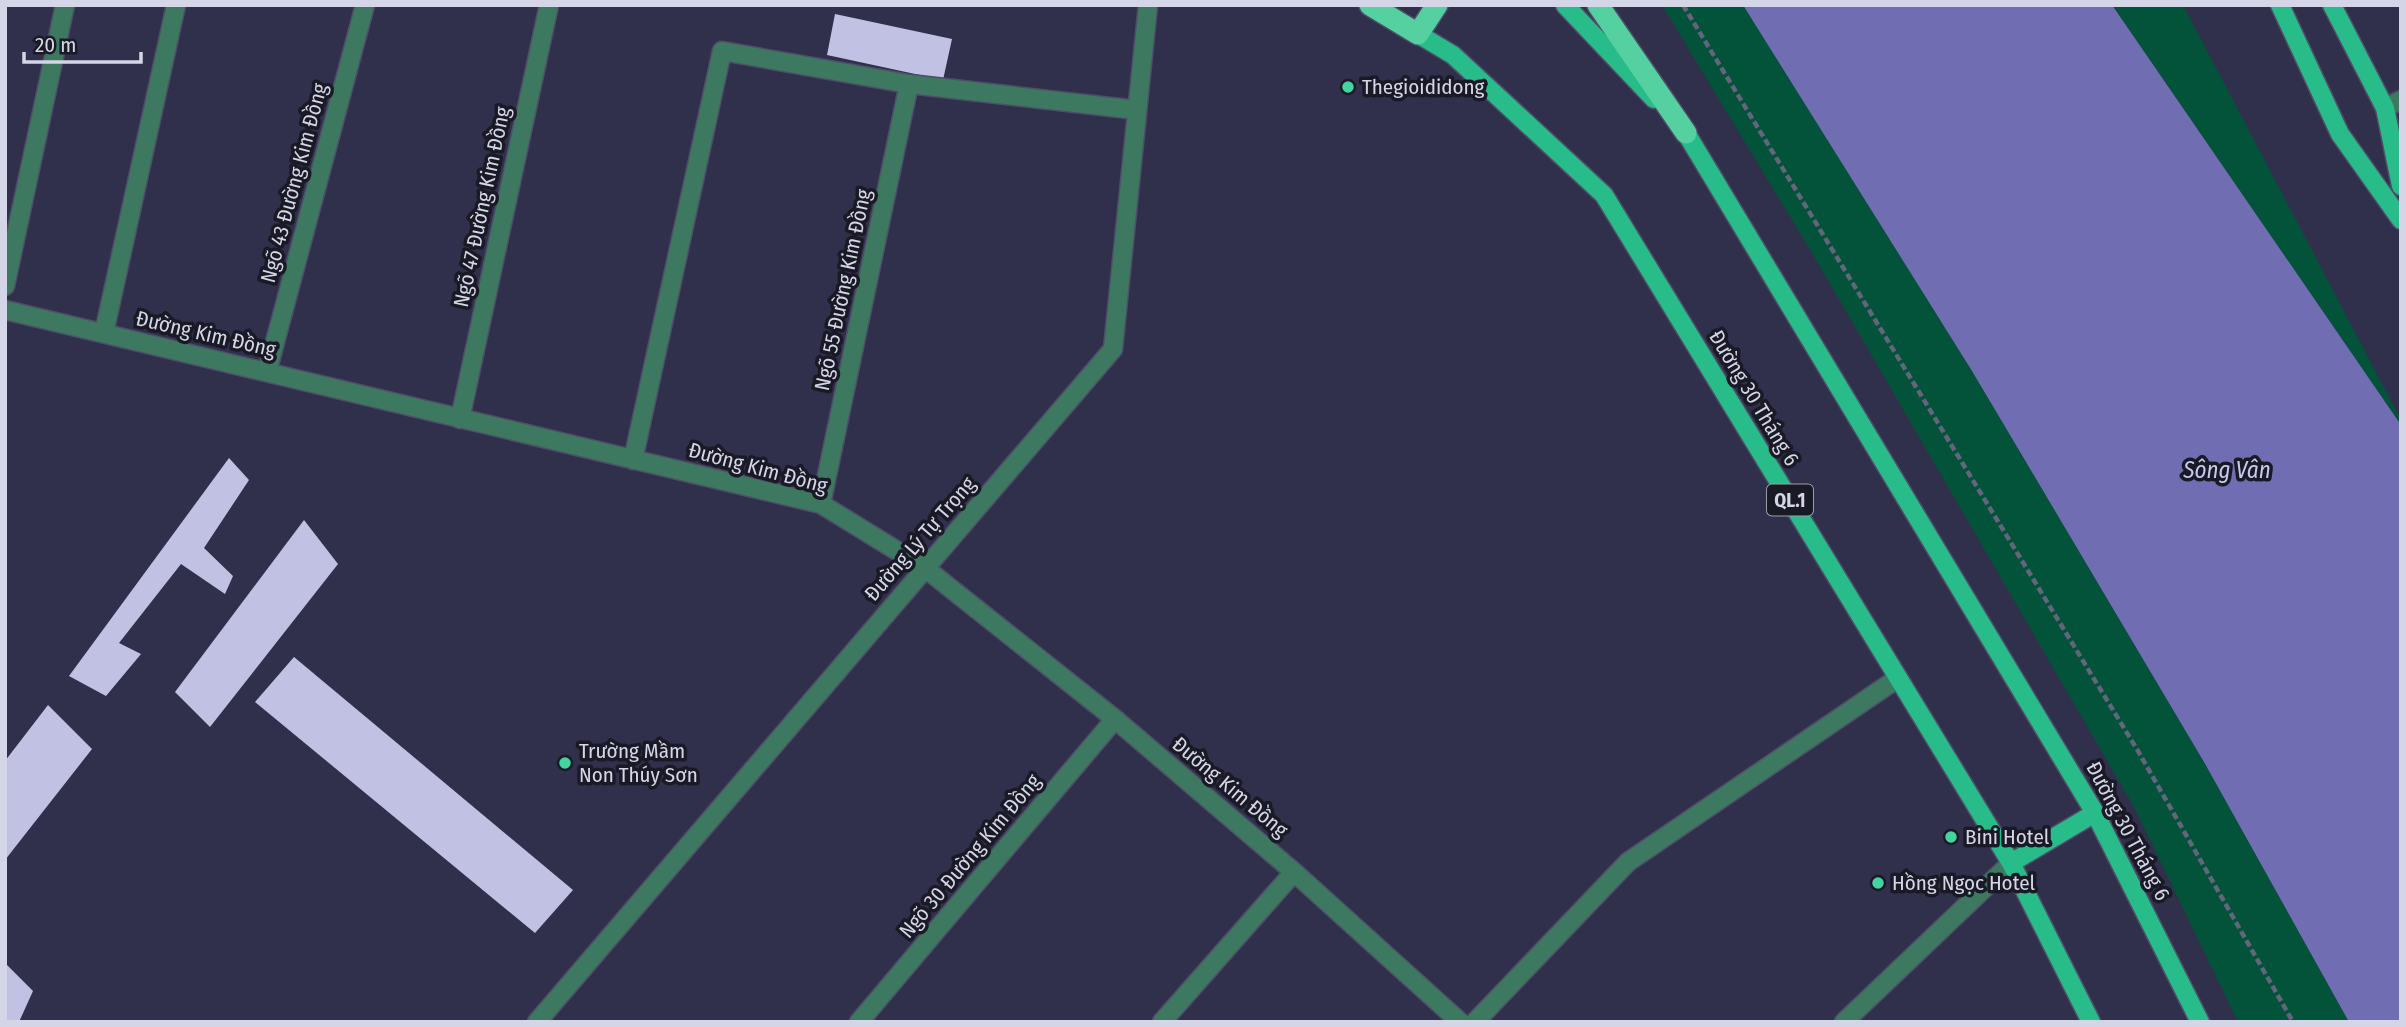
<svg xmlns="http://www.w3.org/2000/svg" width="2406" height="1027" viewBox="0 0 2406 1027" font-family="'Fira Sans Condensed',sans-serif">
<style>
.green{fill:#02533a}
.water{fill:#716db2}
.building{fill:#c1c1e4}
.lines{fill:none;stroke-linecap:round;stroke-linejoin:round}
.minor-casing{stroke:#4e4e68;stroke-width:21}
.major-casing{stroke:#4e4e68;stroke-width:21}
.highway-casing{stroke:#4e4e68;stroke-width:24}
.path{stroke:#65647d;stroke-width:4.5;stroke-dasharray:7 3.5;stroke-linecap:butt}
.minor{stroke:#3d7860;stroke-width:18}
.major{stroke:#28bc8a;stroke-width:18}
.highway{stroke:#54d0a1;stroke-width:21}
.poi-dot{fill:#43d4a0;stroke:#1a1a26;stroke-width:2.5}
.labels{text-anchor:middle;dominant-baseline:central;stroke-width:7;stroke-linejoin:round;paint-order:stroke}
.shield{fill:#1a1a26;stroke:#9c9dac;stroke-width:2}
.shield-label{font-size:19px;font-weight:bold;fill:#d4d5e6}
.poi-label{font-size:21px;fill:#d4d5e6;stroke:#1a1a26;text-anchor:start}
.street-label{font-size:21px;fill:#d4d5e6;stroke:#1a1a26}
.water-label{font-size:23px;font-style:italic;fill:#c9c9f0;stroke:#1a1a26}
</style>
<rect width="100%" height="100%" fill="#31304c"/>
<path class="green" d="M1662,5H1743L1754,22L1972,371L2204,762L2349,1022H2238L2134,807L1818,263Z
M2112,5H2183L2401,420V425Z"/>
<path class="water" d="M1743,5H2112L2401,425V1022H2349L2204,762L1972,371Z"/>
<path class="building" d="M835,14L952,39L943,80L827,55Z
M229,458L249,480L204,548L233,576L225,594L181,564L119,643L141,654L106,696L69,676Z
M304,520L338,564L210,727L175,692Z
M294,657L573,890L535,933L255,702Z
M48,705L92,749L5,860V761Z
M5,963L33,991L19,1022H5Z"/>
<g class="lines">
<defs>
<path id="minor" d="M2385,108L2401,100
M5,286L65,5
M5,310L821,504L925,568L1115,719L1294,872L1460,1022
M104,333L176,5
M267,372L365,5
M460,419L549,5
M633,460L722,51L909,84L1137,110
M821,504L909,84
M537,1022L1113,349L1148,5
M859,1022L1115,719
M1162,1022L1294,872
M1475,1022L1628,862L1898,678
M1844,1022L2011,863"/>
<path id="major" d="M1565,5L1654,99
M2280,5L2340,134L2401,220
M2332,5L2385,108L2401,186
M1418,34L1453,55L1604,195L2011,863L2091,1022
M1678,124L1686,133L2095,813L2200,1022
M2011,863L2095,813"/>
<path id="highway" d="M1370,5L1418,34L1437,5
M1598,5L1686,133"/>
</defs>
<use href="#minor" class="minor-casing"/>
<use href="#major" class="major-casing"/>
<use href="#highway" class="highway-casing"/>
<path class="path" d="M1683,5L2138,751L2293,1022"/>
<use href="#minor" class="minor"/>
<use href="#major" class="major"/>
<use href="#highway" class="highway"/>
</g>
<g class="poi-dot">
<circle cx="1348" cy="87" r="7"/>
<circle cx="565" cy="763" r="7"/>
<circle cx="1951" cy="837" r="7"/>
<circle cx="1878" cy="883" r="7"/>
</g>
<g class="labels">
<rect class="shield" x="1767" y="484.5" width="46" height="31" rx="5"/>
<g class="shield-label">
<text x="1790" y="500">QL.1</text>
</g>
<g class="poi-label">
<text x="1362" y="87">Thegioididong</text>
<text x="579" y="751">Trường Mầm<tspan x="579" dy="24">Non Thúy Sơn</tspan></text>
<text x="1965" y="837">Bini Hotel</text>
<text x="1892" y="883">Hồng Ngọc Hotel</text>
</g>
<g class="street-label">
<text transform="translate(294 183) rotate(-75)">Ngõ 43 Đường Kim Đồng</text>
<text transform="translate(482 207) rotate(-78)">Ngõ 47 Đường Kim Đồng</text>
<text transform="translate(843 290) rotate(-78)">Ngõ 55 Đường Kim Đồng</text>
<text transform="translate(206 334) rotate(13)">Đường Kim Đồng</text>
<text transform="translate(1754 398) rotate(59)">Đường 30 Tháng 6</text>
<text transform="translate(758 468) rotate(15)">Đường Kim Đồng</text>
<text transform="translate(920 539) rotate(-49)">Đường Lý Tự Trọng</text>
<text transform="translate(1230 787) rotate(40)">Đường Kim Đồng</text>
<text transform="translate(2128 831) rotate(62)">Đường 30 Tháng 6</text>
<text transform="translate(970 856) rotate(-50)">Ngõ 30 Đường Kim Đồng</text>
</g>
<g class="water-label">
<text x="2227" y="470">Sông Vân</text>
</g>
</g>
<rect width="2406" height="1027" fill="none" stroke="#d4d5e6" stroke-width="14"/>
<path d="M24 52v10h117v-10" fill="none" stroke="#d4d5e6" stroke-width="3.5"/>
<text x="35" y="52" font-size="21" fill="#d4d5e6" stroke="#1a1a26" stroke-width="5" paint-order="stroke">20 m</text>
</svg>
